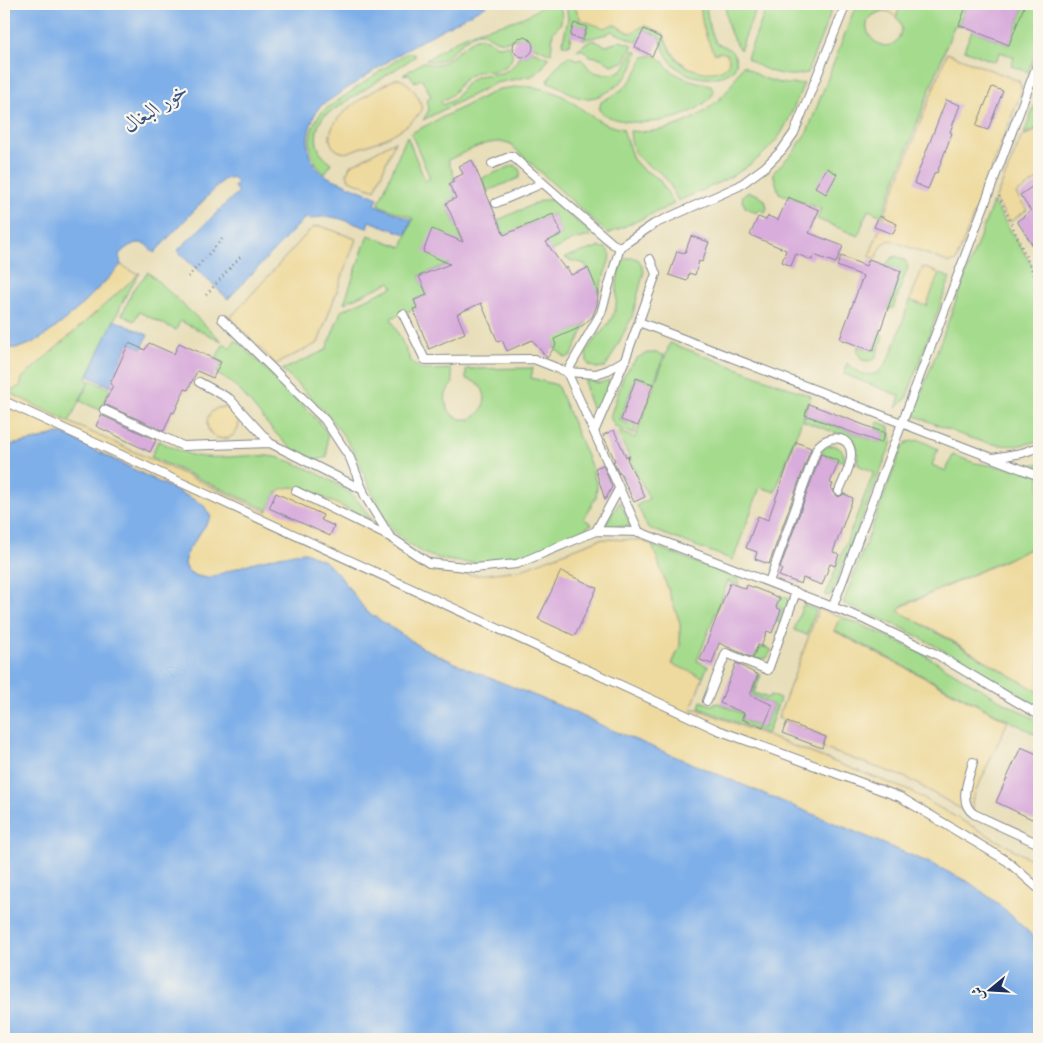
<svg xmlns="http://www.w3.org/2000/svg" width="1043" height="1043" viewBox="0 0 1043 1043" font-family="'IM FELL DW Pica',Amiri,serif">
<style>
.green{fill:#a4db8c;stroke:#608575}
.sand{fill:#eeda9e;stroke:#84847e}
.water{fill:#7eafe9;stroke:#4c6fa4}
.building{fill:#d8acdb}
.lines{fill:none;stroke-linecap:round;stroke-linejoin:round}
.service-casing{stroke:#82868c;stroke-width:10}
.path{stroke:#82868c;stroke-width:2.5;stroke-dasharray:1 4;stroke-linecap:butt}
.service{stroke:#fff;stroke-width:8}
.labels{text-anchor:middle;dominant-baseline:central;stroke-width:4.5;stroke-linejoin:round;paint-order:stroke}
.water-label{font-size:21px;font-style:italic;fill:#395588;stroke:#fbf7ec}
</style>
<rect width="100%" height="100%" fill="#fbf7ec"/>
<filter id="ink" filterUnits="userSpaceOnUse"><feTurbulence type="fractalNoise" baseFrequency=".02" numOctaves="2"/><feDisplacementMap in="SourceGraphic" scale="10" xChannelSelector="R" yChannelSelector="G"/><feConvolveMatrix kernelMatrix="1 2 1 2 8 2 1 2 1" color-interpolation-filters="sRGB"/></filter>
<filter id="wash" filterUnits="userSpaceOnUse"><feTurbulence type="fractalNoise" baseFrequency=".0096" numOctaves="4" result="noise"/><feDisplacementMap in="SourceGraphic" scale="20" xChannelSelector="R" yChannelSelector="G"/><feGaussianBlur stdDeviation="1.12" result="paint"/><feColorMatrix in="noise" values="0 0 0 0 0 0 0 0 0 0 0 0 0 0 0 0 0 1.4 0 .05"/><feComposite in="paint" operator="in"/></filter>
<g filter="url(#wash)">
<rect width="100%" height="100%" fill="#e8deb9"/>
<path class="green" d="M543,4H560L562,17L560,25L553,32L551,54L533,46L531,42L526,38C517,37 508,43 499,41C487,38 487,28 471,36C455,44 447,68 426,60C440,51 454,41 469,34C488,26 529,21 543,4Z
M566,4H574L581,20L613,24L630,33L645,25L664,34C667,46 672,56 682,64C693,72 727,78 729,59L718,52L715,54C706,39 700,22 701,4H706C707,18 710,31 717,44C732,46 745,63 729,73C723,77 716,77 710,78C685,79 664,63 661,38L645,29L637,42L611,31L607,34L583,40L587,27L574,24L569,45H562L568,19Z
M726,4H758L740,50C730,36 725,21 726,4Z
M768,4H834L807,73C785,79 764,71 747,58Z
M867,4H886L883,11C844,21 886,66 900,35C903,28 901,22 896,17L901,4H961L966,6L959,25L954,26L882,216L868,210L858,236L817,219L821,209L779,193L773,173L796,149L808,130L854,10L866,7Z
M1025,4H1039V53L1036,52L1028,72L1011,66L1014,57L1000,52L995,62L964,50L972,30L1009,45Z
M479,38L487,39L497,46L508,45C519,58 507,69 493,71C488,72 483,71 477,72C474,73 470,75 467,77C455,86 458,94 441,101L442,105C447,103 453,101 456,97C462,91 464,84 472,79C489,69 508,82 519,56H528L532,51L549,58L542,68L532,76L496,83L423,120L429,110L427,99L431,96L422,79L415,82L409,74L403,75L423,62C448,73 457,44 479,38Z
M593,40L606,46L620,41L633,45L624,62L611,65L601,58L590,56L583,50H577L586,43Z
M634,50L637,52C635,58 634,65 631,70C621,86 597,103 578,97C567,93 559,84 547,82L556,67L568,56L578,60L581,59C585,62 587,67 591,70C600,76 618,76 625,67C628,63 630,55 634,50Z
M410,52L416,56L324,116C312,132 314,152 331,163L325,174C305,158 306,128 323,111L405,54Z
M655,55C661,58 664,64 669,69C681,79 697,82 711,85L714,93C696,119 649,127 620,120C613,119 604,116 599,110L601,102C618,92 626,90 637,71C640,67 640,61 644,57Z
M743,65C761,79 781,87 804,83C797,99 791,117 782,132C758,169 716,184 678,201C674,193 670,183 664,176C660,172 656,170 651,167C636,159 631,147 630,131C667,135 703,119 727,91C733,83 738,73 743,65Z
M525,86C539,88 553,90 566,98C588,112 596,124 623,129L633,159L641,168L659,179L674,204L608,234L509,143C488,138 467,152 448,160L455,178L452,179L454,182L450,184L456,198L446,203L466,249L461,259L419,276L427,295L414,300L417,308L391,318L412,363L422,370L451,369L453,383C431,405 462,433 480,412C484,407 486,399 484,393C481,384 474,381 466,379V369L533,368L531,378L557,385L592,468L597,486L596,497L584,519L592,524C553,555 483,572 434,557C419,553 404,541 393,530C376,512 366,472 352,449C334,418 308,394 282,370L326,350L341,311L393,287L390,282L344,303L368,235L402,247L413,218L378,205L407,136L425,181L430,178L411,133L499,89Z
M1039,92V128L1024,134Z
M514,165C519,168 522,172 519,178L487,191L482,178Z
M749,192L756,194L765,200L767,208L765,213L760,209L757,213L746,208L742,201L743,195Z
M543,200H551L590,232L591,236L573,240L552,251L528,255L546,241L562,234L553,214L504,235L498,220Z
M993,202L1039,277V440C1000,458 950,429 913,415Z
M599,247L606,248L611,255L598,293L585,264L566,259L565,257Z
M896,256L905,260L908,267L893,308L887,310L901,271L885,265L892,258Z
M627,258H635L639,260L644,271L632,317L612,356L605,367L596,368L589,365L587,361L586,353C593,337 610,328 615,310C619,296 613,266 627,258Z
M148,272L222,341L180,321L176,330L139,312L134,321L122,315L133,290Z
M140,273L129,289L86,379L89,381L69,422L8,392L20,386L22,378Z
M939,273L950,278L906,399L896,408L900,396L844,374L847,363C876,391 888,364 897,338C901,325 906,313 910,300L926,306Z
M543,316L556,317L564,334L581,327L587,321L572,355L566,358L554,348L556,345Z
M880,329L883,337L875,359L868,361L862,360L857,352L858,346L873,351Z
M236,340L318,421L327,433V457C323,458 319,460 315,460C288,456 259,412 242,393C234,384 226,379 217,374L222,362L216,358L224,343L230,348Z
M670,343L811,396L775,492L760,487L733,560L648,528L637,505L649,499L617,431L635,438Z
M647,353H657L664,355L654,383L636,377L620,420L636,427L634,434L615,427L610,417L624,375L637,358Z
M90,380L110,389L100,410L80,401Z
M585,380L599,383L610,380L598,414H594L587,394Z
M805,415L881,443L885,433L875,429L878,422L889,426L892,442L831,595L825,596L874,472L858,465L857,447L854,439L803,421Z
M920,440L938,449L932,465L946,471L953,455L975,463L1014,469L1039,463V545L901,606L899,611L1039,692V708L934,645L902,628L843,603L902,448L907,442Z
M158,441C173,447 189,457 205,457C228,459 252,453 275,457C293,460 341,483 354,497C361,504 366,513 373,521L302,488L291,487L276,493L268,510L151,457Z
M832,445C841,447 846,453 844,462L821,453L824,448Z
M620,502L631,526L603,527Z
M652,545L740,580L738,585L728,581L697,661L708,666L703,677L672,665L680,645V623Z
M781,596L788,598L789,601L781,624L777,622L782,609L777,607Z
M803,605L816,610L807,635L794,630Z
M842,617C868,628 895,639 919,652C960,675 998,701 1039,721V736L834,630L838,621Z
M764,647L772,650L767,658L755,660L754,658C756,653 758,648 764,647Z
M759,673L761,675L754,693L768,698L770,695L780,699L767,734L699,708L701,701L711,705L718,703L743,714L741,719L763,729L773,705L751,695Z"/>
<path class="sand" d="M574,4H701C700,22 706,39 715,54L720,52L727,54C740,77 678,86 664,34L645,25L631,33L613,24L605,28L581,20Z
M886,4H901L896,17L889,12L883,11Z
M947,53L1019,81L1022,90L956,261L950,263L890,240L883,244L875,259L869,256Z
M395,79H399C410,82 424,101 421,112C405,131 382,141 359,148C353,150 347,154 341,152C334,150 330,144 330,138C329,113 376,90 395,79Z
M1039,130V179L1016,194L1027,210L1010,222L995,200L1022,136Z
M395,141L375,190L349,180L347,173L350,166Z
M321,226L356,239L318,343L276,364L230,318L310,230L314,227Z
M121,265L135,273H140L22,378L20,386L8,392L69,422L267,512C278,492 276,485 302,488L373,521L385,540L408,559L441,573L478,575L519,570L600,539L639,540L652,545L680,623V645L672,664L703,677L691,709H697L910,791L1039,864V942L1000,905L970,883L932,864L607,728L577,713L468,669L421,647L366,611L339,575L326,562L305,552L279,556L208,578L197,576L189,572L185,565L187,552L205,526L55,434L38,440L4,446V364L10,348C13,348 18,348 21,347C52,340 98,288 121,265Z
M923,267L939,273L926,306L910,300Z
M207 423a16 16 0 1 1 32 0a16 16 0 1 1-32 0Z
M1039,545V692L939,633L898,611L901,607Z
M819,609L842,617L838,621L834,631L1008,721L972,800L973,816L907,778L822,748L826,737L778,718Z"/>
<path class="water" d="M4,4H489L410,47L319,107C305,130 301,160 326,176L378,198L375,205L412,220L406,234L369,221L367,228C345,221 332,212 309,220L306,217L228,299L177,251L238,192L234,187L237,183L232,177L223,180L154,253C151,251 148,246 145,244C136,240 124,248 119,255L121,265C98,288 52,340 21,347C18,348 13,348 10,348L4,339Z
M114,320L148,335L142,349L129,343L120,361L127,364L117,369L110,384L119,388L118,390L88,376Z
M55,434H63L203,504L211,517L187,552L185,565L189,572L197,576L208,578L254,562L294,553L305,552L326,562L339,575L366,611L421,647L468,669L558,705L607,728L932,864L970,883L1000,905L1039,942V1039H4V446L38,440Z"/>
<g id="blocks">
<path class="building" d="M967,4H1025L1009,45L959,25Z
M574,23L587,27L583,40L570,36Z
M644,29L661,38L652,56L635,47Z
M513 47a10 10 0 1 1 20 0a10 10 0 1 1-20 0Z
M992,87L1003,91L988,130L976,126Z
M946,100L960,105L950,132L952,133L937,173L935,172L928,189L914,183Z
M472,160L504,235L553,214L562,234L546,242L565,269L567,267L571,275L588,268L594,282L598,293L597,305L592,317L581,327L554,339L556,345L547,358L532,340L507,351L502,340L498,342L481,303L457,314L465,333L429,349L413,309L417,308L414,300L427,295L419,276L450,264L423,252L432,229L463,242L446,203L456,198L449,184L454,182L452,179L463,174L459,166Z
M827,168L837,174L826,194L815,187Z
M1039,182V255L1017,221L1031,211L1020,195Z
M788,197L819,210L809,233L843,246L836,263L814,255L812,260L796,254L791,266L782,262L786,250L750,235L758,217L766,220L768,216L778,220Z
M879,216L897,224L893,234L874,227Z
M691,236L709,242L702,262L699,261L695,275L689,273L687,281L669,275L677,251L685,253Z
M841,256L866,266L869,259L901,271L873,351L840,339L863,276L837,266Z
M129,343L145,350L149,343L174,354L179,343L221,362L213,378L197,371L188,390L185,389L174,413L172,412L164,431L104,404L113,385L110,384Z
M636,378L653,384L638,426L621,420Z
M809,404L885,433L881,443L805,415Z
M101,415L156,440L150,452L96,426Z
M614,430L626,457L630,456L627,459L645,497L634,502L620,472L619,474L613,461H615L603,435Z
M796,442L811,448L769,564L755,559L757,552L746,548L758,516L768,520Z
M821,454L839,461L830,483L833,484L831,489L834,490V494L839,497L844,494L853,498L833,552L839,554L835,566L830,564L822,585L803,578L801,584L779,576L782,569L780,568Z
M603,465L612,487L605,500L595,468Z
M276,493L323,515L321,520L334,526L330,536L269,508Z
M561,571L597,588L575,636L538,619Z
M730,583L746,589L747,585L780,598L776,607L781,610L772,633L767,631L761,647L758,645L753,658L719,643L712,664L700,660Z
M736,663L758,675L750,695L773,705L763,728L742,719L744,713L720,703Z
M787,722L826,737L822,748L782,733Z
M1021,747L1039,755V807L1034,820L996,802Z"/>
</g>
</g>
<g filter="url(#ink)">
<use href="#blocks" fill-opacity="0" stroke="#82868c" stroke-width="1"/>
<g class="lines">
<defs>
<path id="service" d="M492,164L512,156L613,244L620,247
M496,203L543,183
M403,314L425,360L534,359L567,372L596,374L608,370L625,360
M222,319L325,420L350,458L365,496L390,537L429,563L474,568L517,564L596,531L639,532L861,618L936,654L1039,715
M639,322L1039,476
M567,372L601,313L620,247L654,224L739,186L765,167L782,150L794,133L846,4
M567,372L639,532
M199,382L230,399L270,443L363,490
M4,401L718,730L900,797L1007,861L1039,889
M104,410L183,446L270,443
M594,432L625,360L656,274L650,259
M993,458L1022,453L1039,447
M296,491L390,537
M596,531L619,489
M769,582L817,448C828,433 852,435 851,456C851,467 843,480 839,491
M833,606L1039,60
M707,701L726,653L768,670L796,592
M973,762C969,779 957,802 974,814L1039,844"/>
</defs>
<use href="#service" class="service-casing"/>
<path class="path" d="M999,196L1039,286
M188,277L223,238
M206,295L241,256"/>
<use href="#service" class="service"/>
</g>
</g>
<g class="labels">
<g class="water-label">
<text transform="translate(156 108) rotate(-34)">خور البغال</text>
</g>
</g>
<rect width="1043" height="1043" fill="none" stroke="#fbf7ec" stroke-width="20"/>
<g transform="translate(990 990) rotate(252)" stroke="#fbf7ec" stroke-width="4" paint-order="stroke">
<path d="M0-4L9 19L0 12L-9 19Z" fill="#1b2f5e"/>
<text y="-8" font-size="14" font-weight="bold" text-anchor="middle" fill="#1b2f5e">ش</text>
</g>
</svg>
